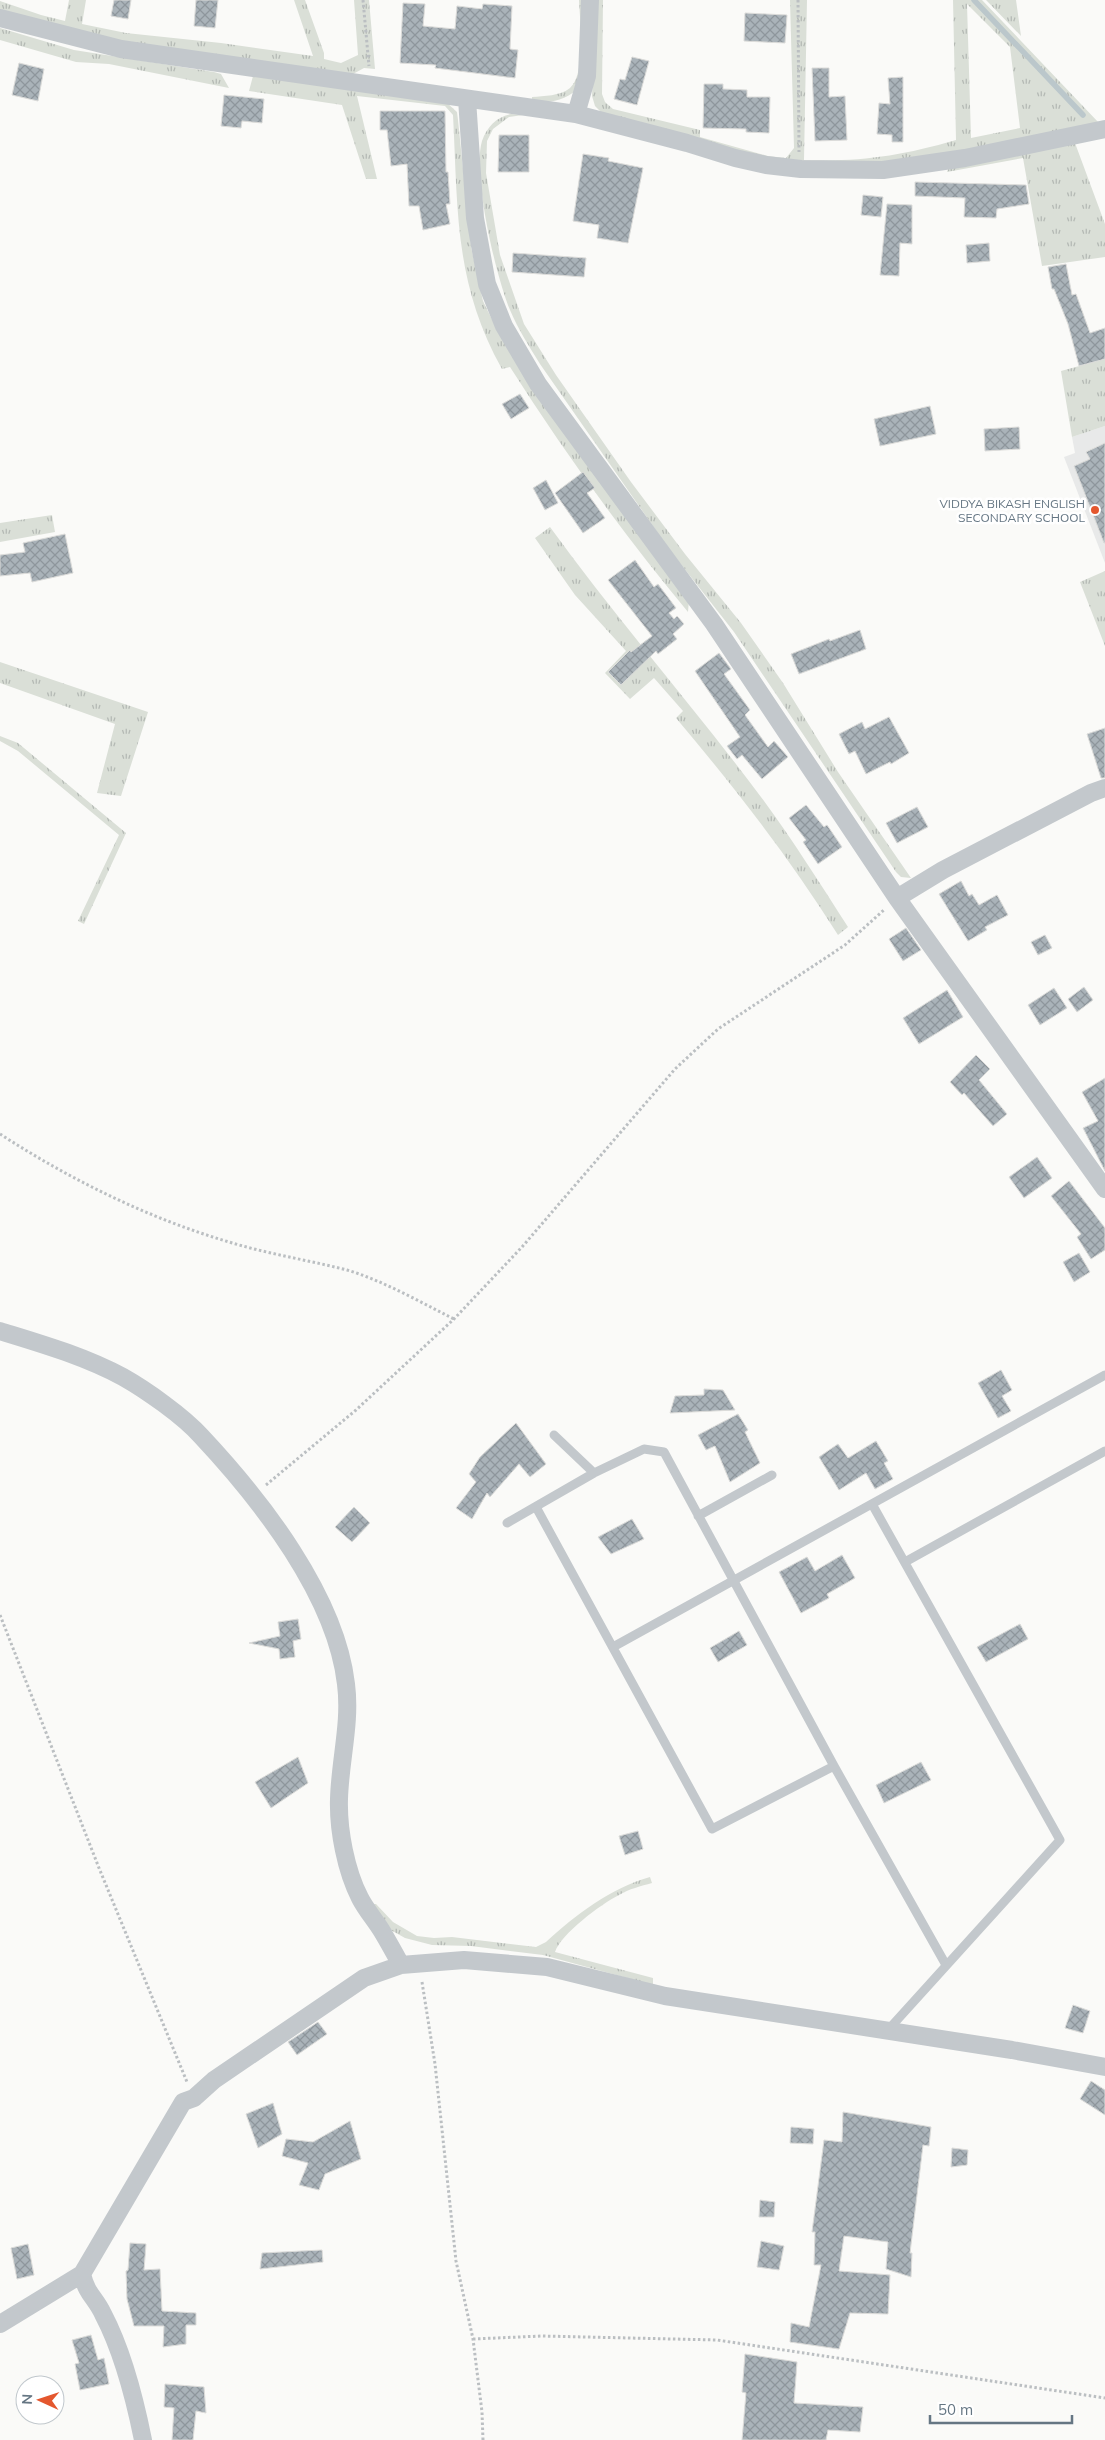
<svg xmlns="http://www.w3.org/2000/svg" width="1105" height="2440" viewBox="0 0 1105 2440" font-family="Mulish,sans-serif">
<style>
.built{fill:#e8e9e9}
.grass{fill:url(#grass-tufts);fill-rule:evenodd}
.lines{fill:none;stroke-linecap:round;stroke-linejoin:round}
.stream{stroke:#bbc7cb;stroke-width:5.5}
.building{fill:url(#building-cross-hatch);stroke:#dcdcda}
.path{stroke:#bbbfc2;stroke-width:3;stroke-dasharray:2.5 2.5;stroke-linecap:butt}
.service{stroke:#c3c8cc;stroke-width:9}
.minor{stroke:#c3c8cc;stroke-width:18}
.poi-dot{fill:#e4572e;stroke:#fff;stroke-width:2}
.labels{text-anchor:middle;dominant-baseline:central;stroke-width:5;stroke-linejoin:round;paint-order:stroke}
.poi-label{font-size:12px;fill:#657683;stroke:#fff;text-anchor:end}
</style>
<defs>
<pattern id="grass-tufts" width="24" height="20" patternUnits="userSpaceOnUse" patternTransform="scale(1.25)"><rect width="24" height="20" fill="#dadfd7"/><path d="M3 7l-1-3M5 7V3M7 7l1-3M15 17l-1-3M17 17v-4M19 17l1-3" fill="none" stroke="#b4b9b4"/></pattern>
<pattern id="building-cross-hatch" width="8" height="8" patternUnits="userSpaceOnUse" patternTransform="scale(1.25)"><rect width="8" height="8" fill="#aab3b9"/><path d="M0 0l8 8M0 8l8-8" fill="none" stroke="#8e969c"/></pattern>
</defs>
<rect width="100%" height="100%" fill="#fafaf8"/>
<path class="built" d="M1105,426V563L1064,457L1075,453L1072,437Z"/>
<path class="grass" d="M69,0H86L82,24L126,33L221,43L313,56L294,0H305L324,53V59L341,63L358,55L354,0H369L375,69L364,68L353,74L125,42L0,10V1L41,15L65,21Z
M579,0H585L578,89C563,101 551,103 532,102V97C544,96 560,96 570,88C586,74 580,21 579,0Z
M596,0H603L602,94L605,102L613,109L700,130V137L768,156L786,158L794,148L790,0H807L804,160C861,162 901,156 956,140L953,0H982L1099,123L947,154L876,164L820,163L764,158L602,113L595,106L592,96ZM967,4L1010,47L1020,128L971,138Z
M986,0H1016L1021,36Z
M0,28L74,50L214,72L221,74L229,88L109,64L76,62L0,40Z
M253,76L447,103L457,112L458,120L471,247L483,301L499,334L689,600L688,612C624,535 564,452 510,367L502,369C454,283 458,210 453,115L445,106L357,96L377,179H366L342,105L249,91Z
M511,114L523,115L509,117L493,129L487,141L486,173L500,255L524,324L556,375L631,482L685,554L741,623L783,683L838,772L911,878L901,877L896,872L734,632L669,549L540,364C529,346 518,329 510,310C496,277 472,174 482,141C487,127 496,117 511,114Z
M1075,143L1105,224V257L1042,266L1023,158L947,172L949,167Z
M1105,359V426L1072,437L1061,371Z
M52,515L55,532L0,542V523Z
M550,527C618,621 695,708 764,801C794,842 821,885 848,927L838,935C789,857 735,788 676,718L683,711L654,678L630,699L605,673L626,651L575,595L535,538Z
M1105,571V646L1080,582Z
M0,662L148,712L121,796L97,793L115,724L0,683Z
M0,736L18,743L126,833L84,924L78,921L119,835L18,751L0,741Z
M650,1877L652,1883C641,1886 629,1889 619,1895C601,1904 561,1934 555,1952L653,1978V1985L543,1955L471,1946L432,1945L405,1938L380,1924L369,1904H376L393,1922L417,1936L434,1938L452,1937L536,1947L546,1942C575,1915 611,1888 650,1877Z"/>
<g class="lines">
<path class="stream" d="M974,0L1083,115"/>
</g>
<path class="building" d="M114,0H131L128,19L111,16Z
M196,0H218L215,28L194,26Z
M403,3L425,4L423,26L455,29L457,6L482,9L483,4L512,6L510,49L518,50L515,78L435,68L436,65L400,63Z
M745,13L787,15L785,43L744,41Z
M632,57L649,61L637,105L614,99L620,79L625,80Z
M19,63L44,69L38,101L12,95Z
M812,68H829V97L845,96L847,140L815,141Z
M903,77V142H892V135L877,134L879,103L890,104L888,78Z
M704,84H723V89L747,90V97H770L769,133L746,132V129L703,128Z
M224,95L264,99L262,123L242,121L241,128L221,126Z
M380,111H445L446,172H448L450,204H446L450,224L423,230L419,206H409L407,164L391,166L387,130H380Z
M499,135H529V172H498Z
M583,154L609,158L608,161L643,168L628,243L597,238L599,225L573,221Z
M915,182L1026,185L1029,204L997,209L996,218L964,217L965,198L915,196Z
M863,195L883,197L881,217L861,215Z
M887,204L912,205V244L900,243L899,276L880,275Z
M989,243L990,261L967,263L966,245Z
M513,253L586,258L584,277L512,272Z
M1066,264L1072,295L1076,294L1090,333L1105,328V359L1079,366L1068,324L1054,289H1052L1048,267Z
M520,394L529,408L511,419L502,404Z
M930,406L936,434L880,446L874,419Z
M1019,427L1020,449L985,451L984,429Z
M1105,443V543H1104L1074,466L1090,459L1086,452Z
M583,472L595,488L587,493L605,518L583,533L555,493Z
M546,480L558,503L545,510L533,488Z
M65,534L73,573L32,582L30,573L0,576V555L25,552L23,543Z
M635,560L654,587L658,584L676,608L669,613L674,619L677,616L684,624L673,634L677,639L658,654L656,651L621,685L608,672L630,650L631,652L652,636L608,580Z
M860,630L866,649L799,674L791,654L829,639L830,641Z
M719,653L731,669L724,674L750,710L745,715L768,747L774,741L788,757L762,779L742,755L737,759L727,746L740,737L695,671Z
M889,717L909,753L891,764L890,762L866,774L855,751L849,754L839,734L862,722L865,729Z
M1105,728V778H1101L1087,734Z
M806,805L824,827L827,825L842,847L818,864L803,842L806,840L789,818Z
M917,807L928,827L897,843L886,823Z
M961,881L969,896L972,894L979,905L997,895L1008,915L985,927L987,930L968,941L939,894Z
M906,928L921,950L903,961L889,939Z
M1045,935L1052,948L1038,955L1031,942Z
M1084,987L1093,1000L1077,1012L1068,999Z
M1054,988L1067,1008L1040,1025L1028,1005Z
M947,990L963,1017L919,1044L903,1018Z
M976,1055L990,1069L979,1080L1007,1114L993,1126L964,1093L962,1095L950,1082Z
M1105,1078V1171L1083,1128L1098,1121L1082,1092Z
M1037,1157L1052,1178L1024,1198L1009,1177Z
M1069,1181L1105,1228V1250L1091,1259L1077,1237L1081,1234L1051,1196Z
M1079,1253L1090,1272L1074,1282L1063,1262Z
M1001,1370L1012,1390L1002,1396L1011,1411L998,1418L978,1383Z
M704,1389L723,1390L735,1410L670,1413L675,1396L704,1395Z
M738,1414L748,1430L745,1432L760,1463L730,1482L715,1446L706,1450L698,1435Z
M516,1423L546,1464L530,1477L519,1464L490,1497L487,1493L472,1519L456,1508L476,1482L469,1474L480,1457Z
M876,1441L888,1461L884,1463L893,1479L875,1489L866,1473L839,1490L819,1457L838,1444L848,1458Z
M354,1507L370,1523L352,1542L335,1527Z
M632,1519L644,1539L611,1554L598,1537Z
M842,1555L855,1578L827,1594L829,1598L801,1613L779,1572L807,1557L815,1571Z
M298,1619L301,1639L293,1641L295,1657L280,1659L279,1649L249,1643L280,1636L278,1622Z
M1020,1624L1028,1639L986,1662L977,1647Z
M739,1631L747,1645L718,1662L710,1648Z
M298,1757L308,1783L271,1808L255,1782Z
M921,1762L931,1780L884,1803L876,1785Z
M638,1831L643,1849L625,1855L619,1836Z
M1073,2005L1090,2011L1083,2033L1065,2028Z
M318,2022L327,2034L297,2055L288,2042Z
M1091,2081L1105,2090V2115L1080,2099Z
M273,2103L282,2134L258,2148L246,2114Z
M843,2112L931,2127L929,2146L923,2145L910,2253H912L911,2277L886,2269L888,2242L844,2236L839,2271L890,2275L888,2314L850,2313L839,2349L790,2342L791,2323L809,2327L821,2265H814L815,2232H812L824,2140L842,2142Z
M350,2121L361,2159L325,2174L319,2190L299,2185L308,2163L282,2156L286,2139L313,2142Z
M791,2127L814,2129L813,2144L790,2143Z
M952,2148L968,2150L967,2165L951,2167Z
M760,2200L775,2202L774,2217H759Z
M761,2241L784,2246L779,2270L757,2267Z
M130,2243L146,2244L144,2270L160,2269L162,2311L196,2313V2325H186V2344L163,2347L164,2326H134L127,2299L126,2271L128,2270Z
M28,2244L34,2275L17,2279L11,2248Z
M322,2250L323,2262L260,2269L262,2253Z
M91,2335L98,2360L104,2358L109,2384L80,2390L75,2364L79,2363L72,2340Z
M745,2354L797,2362L794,2403L863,2407L860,2432L828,2430L826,2440H742L746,2393L742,2392Z
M165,2384L204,2387L206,2413L196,2411L193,2440H172L174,2408L164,2407Z"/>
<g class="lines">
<path class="path" d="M363,0L369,66
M798,0L799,152
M0,1134C71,1180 148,1218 229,1242C268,1254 308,1260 347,1270C384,1281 420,1302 454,1319
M266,1485L356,1410L454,1319L522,1247L675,1069L718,1029L845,945L885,909
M0,1615L99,1868L187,2082
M422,1982L435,2064L456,2261L473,2339L482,2412L483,2440
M473,2339L542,2336L717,2340L1105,2398"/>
<path class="service" d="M554,1435L594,1473
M872,1504L1060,1840L888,2030
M536,1507L712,1829L834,1766
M698,1516L772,1475
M507,1523L594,1473L644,1449L664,1452L834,1766L946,1965
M905,1562L1105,1451
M613,1647L1105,1375"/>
<path class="minor" d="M0,18L121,49L576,114L687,143L735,158L766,165L801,169L883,170L965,158L1105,129
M467,99L475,218L487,284L504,326L538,384L714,624L897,898L1105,1189
M576,114L587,76L590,0
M897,898L943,870L1091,793L1105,788
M0,1331C42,1344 84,1356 123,1377C146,1390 183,1416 201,1436C261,1500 336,1596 346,1684C351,1723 340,1760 339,1799C338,1830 346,1871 360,1898C366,1910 376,1921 383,1933C389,1943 395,1954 401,1965
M82,2274C87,2295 95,2297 103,2314C122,2350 135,2400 143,2440
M0,2324L82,2274L183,2102L194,2098L214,2080L364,1978L401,1965L464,1960L547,1967L665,1996L1012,2050L1105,2067"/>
</g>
<circle class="poi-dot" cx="1095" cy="510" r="5"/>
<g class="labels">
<g class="poi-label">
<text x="1085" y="503">VIDDYA BIKASH ENGLISH<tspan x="1085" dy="14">SECONDARY SCHOOL</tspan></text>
</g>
</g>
<g transform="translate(40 2400) rotate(273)"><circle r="24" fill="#ffffff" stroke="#c1c8cd"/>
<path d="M0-4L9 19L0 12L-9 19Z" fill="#e4572e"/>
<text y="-8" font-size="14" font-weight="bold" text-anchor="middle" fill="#657683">N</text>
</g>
<path d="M930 2415v8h142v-8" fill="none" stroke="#657683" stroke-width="2.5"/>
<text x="938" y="2415" font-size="15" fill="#657683" stroke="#ffffff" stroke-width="4" paint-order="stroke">50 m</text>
</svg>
